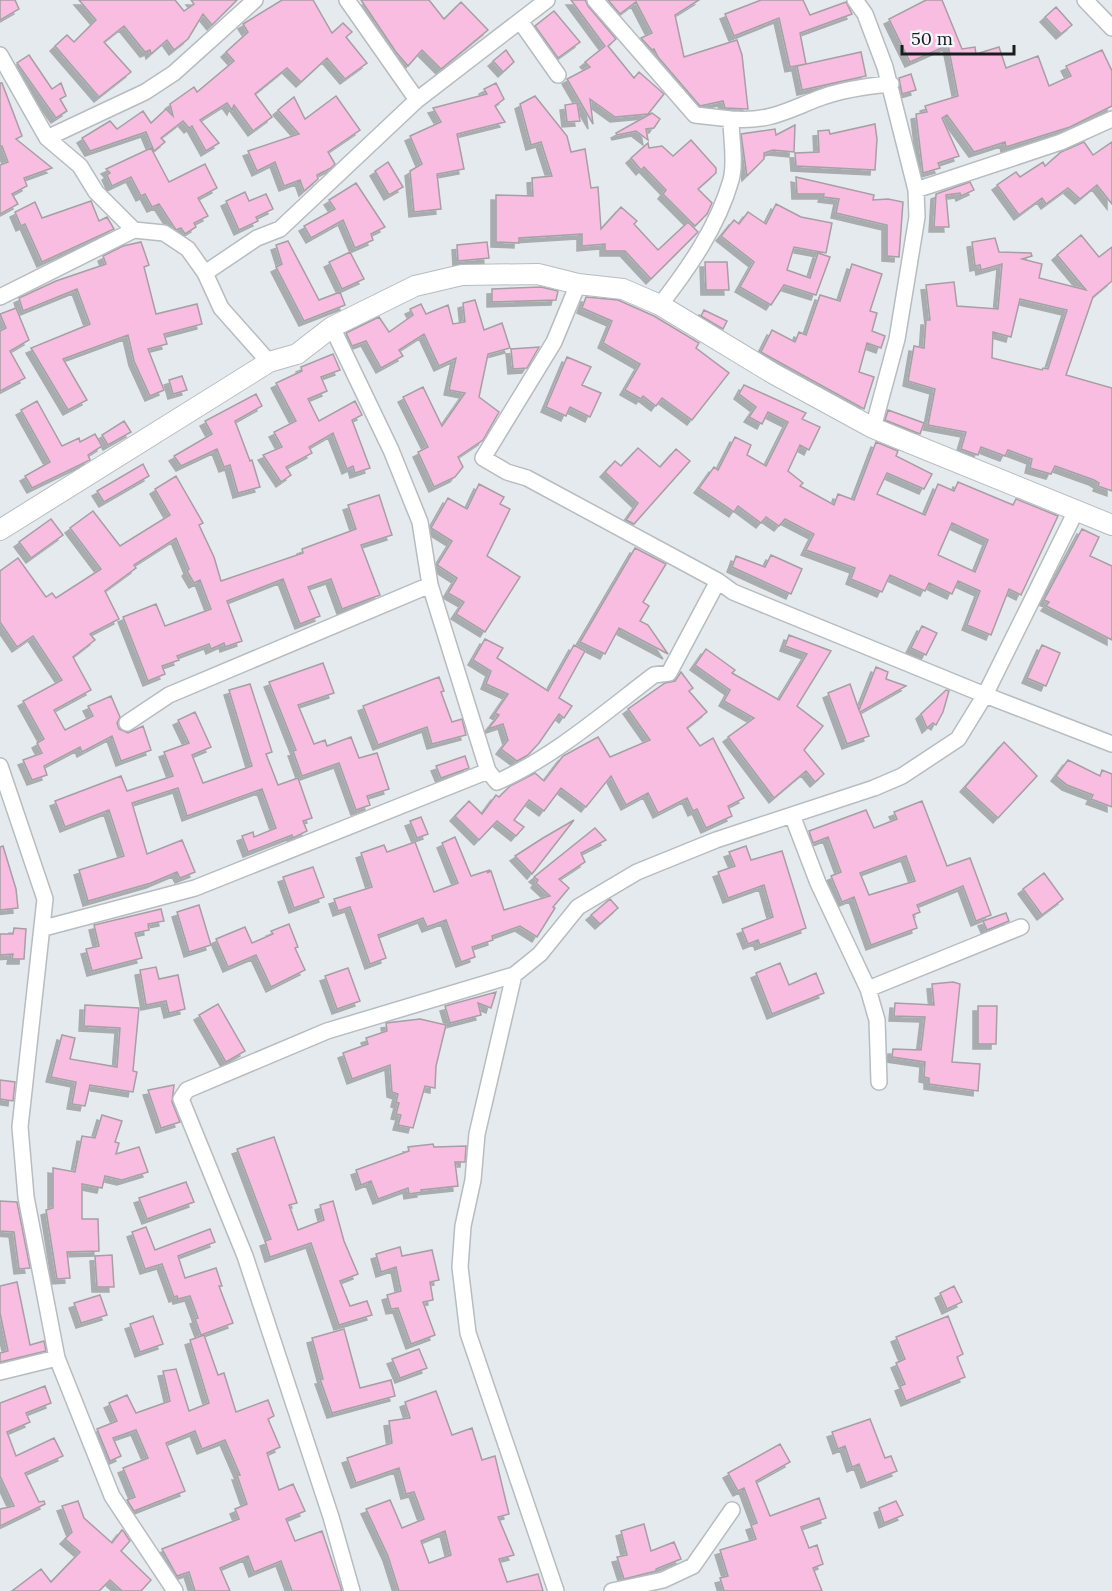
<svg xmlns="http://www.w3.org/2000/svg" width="1112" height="1591" viewBox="0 0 1112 1591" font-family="Lora,serif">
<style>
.building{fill:#f8bde1;stroke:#a5a0a3;stroke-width:1.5;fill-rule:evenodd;filter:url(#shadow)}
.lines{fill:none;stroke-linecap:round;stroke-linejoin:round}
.minor-casing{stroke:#b7bcc0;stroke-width:18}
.tertiary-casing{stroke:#b7bcc0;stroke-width:22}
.minor{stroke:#fff;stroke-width:15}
.tertiary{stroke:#fff;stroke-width:20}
</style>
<defs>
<filter id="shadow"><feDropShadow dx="-5" dy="5" stdDeviation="0" flood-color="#0004"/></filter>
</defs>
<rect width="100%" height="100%" fill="#e5eaef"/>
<path class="building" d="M0,0H15L19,9L0,20Z
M79,0H175L184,11L194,4L191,0H237L212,25L203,14L188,39L174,50L167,40L151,54L150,50L145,52L124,26L104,42L131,72L99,97L55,46L67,35L74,42L96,20Z
M282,0H313L332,33L343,23L352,32L346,37L367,63L345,79L327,58L301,82L287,68L255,94L272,117L253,131L234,105L232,110L227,103L200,120L219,143L206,151L192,126L189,128L183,121L161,138L165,142L154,151L146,132L90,151L82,138L110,121L117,129L143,111L151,123L166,109L173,116L170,104L194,87L197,92L234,61L226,52L248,32L243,24Z
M361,0H429L444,19L461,2L488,30L441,69L422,50L408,66L396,52Z
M571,0H585L588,6L616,39L608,46L634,78L639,72L664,94L648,114L615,117L590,99L593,124L567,79L590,67L585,62L605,46Z
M608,0H699L675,15L684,57L737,40L742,55L748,109L725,108L723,101L700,106L658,57L654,49L652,50L641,38L652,33L636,2L620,14Z
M761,0H803L810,15L846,2L852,14L800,33L806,64L790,67L779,18L734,36L725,14Z
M926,0H942L962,49L975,47L976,54L999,47L1006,68L1038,56L1049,86L1071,76L1066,66L1102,50L1112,71V106L1070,127L1006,147L1005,142L974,152L947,115L942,118L959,156L938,163L940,168L923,173L916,114L927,112L925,106L958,96L948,45L910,62L889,19Z
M1056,7L1072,25L1061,34L1045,17Z
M554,11L580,42L558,58L535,26Z
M506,50L514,62L503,72L493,61Z
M861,52L866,76L802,90L797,66Z
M29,55L52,89L61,83L66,96L60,99L67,111L56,118L17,63Z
M911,74L916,90L902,94L899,78Z
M0,83H2L22,136L16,139L52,168L24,178L27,186L12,194L18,204L0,214V165L8,162L2,146L0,147Z
M496,83L504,99L495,106L505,122L457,134L464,169L437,174L441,209L414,212L410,171L422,164L410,136L441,122L433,108L487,94L484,89Z
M336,96L360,130L328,152L335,164L331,168L317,175L318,179L304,191L300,180L284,186L275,162L257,171L248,151L299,134L278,110L294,97L305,119Z
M535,96L567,136L571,152L585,149L591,188L598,187L601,229L621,207L637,221L634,224L658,250L688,222L698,232L651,279L625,251H605V244L582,246V234L519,238V243L496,242V195L533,196L532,178L552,176L541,142L531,145L520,104Z
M577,103L580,121L567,122L565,105Z
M652,113L660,119L654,128L646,129L648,140L636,131L617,135L616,133Z
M875,124L877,139L875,170L796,166L795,153L819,152L818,131L829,130L830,134Z
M795,125L794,152L773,150L764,153V159L747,176L741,134L775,129L776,135Z
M691,140L716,168V173L698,189L712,203L707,214L695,226L663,194L666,190L644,167L641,170L631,158L648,143L649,148L662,146L673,156Z
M1084,142L1093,155L1112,142V204L1097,185L1080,199L1068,188L1046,204L1042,198L1019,215L997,185L1016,172L1020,177L1043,162L1045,166L1061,152Z
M151,148L169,182L205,164L217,188L198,198L208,216L194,223L196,227L185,234L181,228L176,230L159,204L152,207L145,194L141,196L131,177L112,186L107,175L110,173L106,169Z
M388,162L403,187L389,195L375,171Z
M796,177L874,195L873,200L888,199L903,202L899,257L887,256V225L836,213L839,199L823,197L824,194H797Z
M970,182L974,190L961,196L960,193L946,195L949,227H934L936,194Z
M356,183L385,227L371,234L373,240L355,248L343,220L311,238L304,226L335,209L329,200Z
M245,192L249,201L266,194L273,209L256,217L258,221L239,230L226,201Z
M91,201L99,221L107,217L114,229L42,262L25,224L21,226L15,212L35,202L42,218Z
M776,204L801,217L832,223L826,253L794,247L787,270L810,278L818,253L830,257L816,295L784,285L771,305L740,287L754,262L721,236L734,220L739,224L748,212L766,224Z
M1081,235L1099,257L1112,247V281L1093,297L1066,375L1112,388V491L1098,486L1099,483L1094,480L1055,466L1051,474L1030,468L1032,459L1008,450L1005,456L981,447L978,455L961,449L966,432L928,425L935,389L908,381L914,346L924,348L926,320H930L926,285L954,282L957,306L998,309L1002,264L981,270L980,265L975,266L972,242L995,238L999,252L1031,253L1032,256L1022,259L1042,264L1039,278L1086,290L1057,255ZM1020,299L1067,310L1048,369L1043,368L1042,370L992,358L993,332L1011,337Z
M288,241L319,300L340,292L345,305L304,321L276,267L282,264L276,245Z
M141,242L149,265L144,267L156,314L197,304L202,324L164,334L167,344L148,349L164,390L150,396L134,361L128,335L63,359L87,400L68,410L31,348L90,324L77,289L23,311L19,298L56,281L106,264L103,256L123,246Z
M487,242L489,258L458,261L457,245Z
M350,252L364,279L342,289L329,262Z
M705,262H727L729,290H706Z
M852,264L882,274L870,311L877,313L872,331L885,336L881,348L867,343L859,372L874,377L864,409L761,352L772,330L795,342L799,332L806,335L820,295L840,301Z
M541,287L558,291L556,300L492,302V289Z
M586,297L618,300L654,316L699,343L696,348L729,373L692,420L662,398L656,406L643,396L641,399L625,390L640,364L603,343L612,321L582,308Z
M475,300L484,330L502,323L510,348L488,354L479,397L499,412L483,440L458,457L463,467L455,477L434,487L418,452L428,447L403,397L423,387L442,426L465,393L449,390L456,358L439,366L424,334L399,350L403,356L381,368L366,341L352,346L346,333L379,317L389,332L413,315L410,309L421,304L426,314L448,305L453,324L465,322L463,303Z
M16,308L29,340L10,351L25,378L0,391V331L6,328L0,314Z
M704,310L727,321L723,329L701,316Z
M539,347L527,368L513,369L511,349Z
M333,354L340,370L321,377L327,391L308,399L319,421L355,401L362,415L352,420L370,468L355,473L353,466L347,469L333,433L309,447L312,453L286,467L291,475L281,482L263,455L282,447L274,432L296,421L276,383L302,371L301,367Z
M567,357L591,367L582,385L601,393L590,417L570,407L566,416L546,407Z
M182,376L187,390L173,394L169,380Z
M744,385L806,413L802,419L820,427L809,450L800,445L788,471L803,483L800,486L834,505L838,494L854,500L876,442L898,451L896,456L932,474L924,489L887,473L877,494L925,515L938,484L954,491L958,482L1013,505L1016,499L1058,516L1021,595L1009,589L991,635L967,625L980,591L958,581L952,594L929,583L925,591L890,575L882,592L851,579L855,568L806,550L814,534L785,519L779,526L766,517L761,523L738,506L734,512L699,488L714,467L718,470L735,437L751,445L747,455L766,466L788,422L768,412L762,424L749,417L756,407L739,394ZM952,523L988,540L975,572L938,555Z
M256,394L262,406L235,421L250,461L252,460L260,487L238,493L230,465L224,467L217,449L181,466L174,456L212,434L205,421Z
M37,401L62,446L79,438L80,442L95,434L102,446L88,455L90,460L32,488L25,476L50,462L21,410Z
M888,410L924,423L920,434L885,420Z
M124,421L131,432L108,445L102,435Z
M638,448L660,467L676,449L690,461L634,524L626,520L638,503L605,472L615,461L621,466Z
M143,464L149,476L104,502L97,491Z
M176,476L203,523L199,525L214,557L221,581L303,553L302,549L356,529L348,505L379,495L392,535L361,545L380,595L342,609L331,579L308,587L320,616L300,624L283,579L227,601L242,641L225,647L224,643L211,649L209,644L177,656L179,660L162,666L165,674L148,681L123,617L156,604L165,626L211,609L200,580L194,583L187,571L189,569L176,538L134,565L136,568L105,591L119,619L90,634L95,640L73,657L91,690L54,710L65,730L93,716L88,706L111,696L120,717L117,723L119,729L128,733L143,726L151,750L121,761L112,736L82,752L80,747L44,766L47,775L32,780L23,760L42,753L37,743L44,739L23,701L62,680L33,636L17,647L0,622V571L18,558L46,597L52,593L56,598L101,569L70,528L93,511L120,546L170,515L155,489Z
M479,484L504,497L500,504L510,509L487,556L520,577L485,632L456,614L464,602L448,593L457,578L437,565L452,541L431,528L448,498L467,509Z
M51,519L63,535L31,558L19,542Z
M1082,529L1099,537L1090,556L1112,566V640L1046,606L1049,602L1044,600Z
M635,548L666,564L643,602L649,606L640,621L648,625L668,654L619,628L605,654L580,642Z
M771,555L802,569L791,594L732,567L736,556L765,567Z
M922,626L937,633L926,655L911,648Z
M789,635L831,651L797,706L823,726L804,750L824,774L815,782L806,771L774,798L728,737L754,718L724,701L730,690L695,665L706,649L735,670L732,673L779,700L807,654L785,646Z
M485,639L503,648L497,658L548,691L574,645L585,651L559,698L572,706L564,718L559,714L539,743L528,755L517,761L501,749L508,740L503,724L488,729L499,715L495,713L508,694L486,684L491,671L473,660Z
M1042,645L1060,653L1046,686L1027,678Z
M323,663L334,693L298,705L314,744L325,740L327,746L351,737L359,758L377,753L389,789L367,796L370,805L356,810L339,763L302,776L293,751L296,750L269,682Z
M876,667L888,672L886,679L906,686L860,712L869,736L847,744L828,693L850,684L859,710Z
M681,672L693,688L689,691L707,712L687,728L700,746L713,738L744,798L728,806L732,816L706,828L697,809L693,811L687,798L658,813L648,793L626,805L611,776L586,807L561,788L544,811L529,800L514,820L524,827L516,836L497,821L479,840L455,816L469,801L482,814L496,795L499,797L510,786L535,773L544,781L563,756L598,737L610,757L650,740L628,709L665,683L675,681Z
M439,677L444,691L441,692L452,722L462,719L466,735L432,744L427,727L378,745L363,706Z
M250,684L272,752L266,754L278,785L298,778L312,818L303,821L307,831L293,838L292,835L248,852L242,836L253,832L254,837L276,828L262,789L187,816L178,788L132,803L147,854L182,840L195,872L180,878L177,872L151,883L88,901L79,870L124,856L109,810L65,827L55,801L121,776L127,791L173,776L164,752L189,743L178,720L195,712L211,747L192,755L203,783L252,766L229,690Z
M946,690L949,691L943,712L936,725L933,723L927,728L921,714Z
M1004,742L1037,776L998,818L965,787Z
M465,756L469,768L441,778L436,766Z
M1068,760L1100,776L1102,770L1112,774V807L1091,799L1093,795L1067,785L1056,776Z
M922,801L947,866L970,858L991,915L976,921L963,886L917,905L920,912L913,915L917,928L871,945L854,897L842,902L831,876L841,872L828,837L813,843L809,831L866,810L874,828L897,819L894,812ZM906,856L915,881L869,895L860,873Z
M421,817L428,834L417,838L410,821Z
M574,820L532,874L515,856L543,838Z
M595,828L606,840L581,853L585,862L559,879L569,888L553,907L555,908L537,937L520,926L492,936L493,940L472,947L475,957L461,962L446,920L427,927L423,918L378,935L386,958L370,964L350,907L338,911L334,899L372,887L361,853L384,845L387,852L415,842L434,892L458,883L442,843L455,837L471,876L490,870L487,873L491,871L504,910L550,896L536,883L538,880L534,877Z
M3,846L16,889L18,908L0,910V847Z
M746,846L751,860L782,851L806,928L760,945L758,940L748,944L742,929L773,917L764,885L728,898L718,872L735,866L729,852Z
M313,867L324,897L294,908L283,877Z
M1044,873L1063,899L1042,915L1023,889Z
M610,899L618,908L600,924L591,915Z
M199,905L211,945L189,952L177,912Z
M161,909L164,921L148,924L149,930L135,933L142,958L92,971L86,949L99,946L94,925Z
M1006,913L1009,921L987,930L983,921Z
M289,924L298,947L295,948L305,970L271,987L256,955L228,967L216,939L245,927L252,943L273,934L271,931Z
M14,928L26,929L24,959H12L13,954L0,955V934H13Z
M780,963L789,985L816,973L824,993L772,1014L756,973Z
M156,967L159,979L178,975L185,1009L169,1013L166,1001L146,1005L140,970Z
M348,968L360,1001L337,1009L325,976Z
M953,982L960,984L952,1062L980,1064L978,1091L929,1084V1078L924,1077L925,1062L892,1057L893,1049L921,1050L925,1017L894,1016L895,1003L934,1005L932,984Z
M496,992L491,1008L478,1003L481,1015L450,1023L445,1006Z
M218,1004L245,1051L226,1062L199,1015Z
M85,1005L139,1008L133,1071L137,1072L133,1092L90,1085L85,1106L72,1104L76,1082L51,1077L62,1035L75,1038L70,1059L117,1067L120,1028L84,1026Z
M978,1006H997L996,1044H978Z
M420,1019L446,1025L436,1066L435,1088L425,1086L413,1128L398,1125L401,1115L396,1114L399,1103L396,1102L398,1094L392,1092L390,1065L352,1079L343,1053L368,1044L366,1038L387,1031L386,1023Z
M0,1080L15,1082L13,1101L0,1099Z
M174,1085L172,1102L180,1122L161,1128L148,1090Z
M102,1115L122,1121L115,1142L119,1143L116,1154L139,1147L148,1172L122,1180L105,1176L102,1188L82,1184V1219H98L99,1251L67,1252L70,1278L57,1279L46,1210L53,1208V1168L75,1172L82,1136L95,1138Z
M274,1137L297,1203L289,1205L298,1230L324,1220L320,1205L333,1201L344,1241L358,1274L340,1281L350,1306L367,1301L372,1315L339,1325L311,1243L270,1257L265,1241L271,1239L237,1149Z
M433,1144L434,1147L466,1146L465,1162H455L458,1186L421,1190L422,1192L409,1194L408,1188L378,1199L371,1181L361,1185L356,1170L409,1151L408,1147Z
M186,1182L194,1202L147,1219L139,1198Z
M0,1201L17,1202L30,1268L19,1269L14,1232L0,1231Z
M146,1227L155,1250L210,1229L215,1242L178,1256L185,1278L216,1268L222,1286H219L233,1323L201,1335L195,1319L198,1318L190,1296L178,1299L177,1296L174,1297L162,1264L145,1269L132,1232Z
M400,1247L402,1256L432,1250L439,1280L430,1282L433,1300L423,1302L435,1335L411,1344L398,1308L391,1309L387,1295L401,1291L396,1267L381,1272L376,1254Z
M112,1255L114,1287H97L95,1256Z
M17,1282L30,1345L44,1341L46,1351L0,1362V1353L8,1351L0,1313V1286Z
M954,1286L962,1302L947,1309L940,1293Z
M100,1295L107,1315L81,1323L74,1303Z
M153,1316L163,1344L140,1352L130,1324Z
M948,1316L963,1354L957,1357L965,1377L906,1401L900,1386L905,1384L896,1363L905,1359L896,1337Z
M344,1329L360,1388L391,1380L395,1396L332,1413L320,1379H323L312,1338Z
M204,1335L218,1375L224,1373L236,1412L268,1400L274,1416L268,1419L280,1447L267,1453L279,1490L293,1484L305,1511L286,1519L295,1541L322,1531L342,1591H292L281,1561L254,1572L248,1556L220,1568L230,1591H195L189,1572L177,1576L162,1549L239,1519L235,1509L247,1504L237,1475H240L225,1440L202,1449L195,1431L166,1443L185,1491L134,1511L127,1500L135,1497L123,1468L148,1458L136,1430L113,1438L121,1456L110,1461L97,1429L117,1421L109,1403L127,1395L136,1413L170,1401L163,1371L176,1369L189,1411L209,1403L190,1340Z
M419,1349L427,1368L400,1378L392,1359Z
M45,1386L51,1403L26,1413L30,1422L7,1432L16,1456L54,1438L63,1456L25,1473L39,1502L44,1501L45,1504L0,1526V1509L14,1506L0,1476V1403Z
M436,1391L452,1435L472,1428L482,1460L495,1456L509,1514L498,1517L514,1555L499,1559L507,1582L538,1574L543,1591H399L388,1556L366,1509L390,1500L402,1528L424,1519L414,1492L406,1494L399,1468L356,1483L347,1458L392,1443L389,1421L410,1418L405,1402ZM445,1531L451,1555L429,1563L421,1541Z
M870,1419L885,1458L891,1456L897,1471L866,1483L859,1464L852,1467L845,1446L838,1449L832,1432Z
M780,1444L790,1462L756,1481L770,1516L819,1498L826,1518L801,1527L809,1548L817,1545L823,1564L813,1568L822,1591H724L720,1578L728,1576L720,1550L756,1539L751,1525L757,1523L744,1488L738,1491L728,1473Z
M78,1501L84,1518L112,1543L122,1530L124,1532L130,1541L121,1551L151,1580L141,1591H122L110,1580L99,1591H12L41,1569L51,1582L80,1552L65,1539L72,1532L62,1506Z
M896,1501L903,1515L884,1523L879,1508Z
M644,1524L651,1551L674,1542L681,1559L656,1569V1571L624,1579L617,1557L627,1555L621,1531Z"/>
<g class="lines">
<defs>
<path id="minor" d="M347,0L417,100
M595,0L695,115L731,119C731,138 736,162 731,180C718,226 689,268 660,305
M855,0L865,14L885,67L916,190L917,217L897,339L873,428
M1085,0L1112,28
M520,21L558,75
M0,55L47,138L80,166L96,192L134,230L164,233L188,249L205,273L221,308L269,362
M731,119C768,122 784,112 817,99C840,90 866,86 891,84
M47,138L145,92L174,73L255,0
M916,190L1061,142L1112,119
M205,273L257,238L280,229L417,100L547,0
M578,284L554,342L483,458L507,472L527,478L718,581L733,592L985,695L1112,744
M0,297L134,230
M332,327L391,450L420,522L430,585L488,771
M127,723L169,695L430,585
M0,766L45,899L20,1127L26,1197L57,1358L112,1496L175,1591
M792,815L818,883L868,989L877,1020L879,1082
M44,928L195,888L488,771L497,782C554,757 605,712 654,675L669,673L718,581
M868,989L1021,927
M0,1372L57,1358
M352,1591L331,1517L245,1256L181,1099L187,1090L327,1031L514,975
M556,1591L468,1333L460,1267L463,1226L473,1180L477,1134L514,975L540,954L578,907L637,872L716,840L874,788L902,776L958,739L985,695L1076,511
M612,1591L663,1580L693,1566L732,1510"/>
<path id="tertiary" d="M0,530L269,362L297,354L332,327L415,286L462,275L538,274L578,284L623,289L660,305L774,374L873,428L1112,525"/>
</defs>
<use href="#minor" class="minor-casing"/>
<use href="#tertiary" class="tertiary-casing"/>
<use href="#minor" class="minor"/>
<use href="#tertiary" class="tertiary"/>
</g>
<path d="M902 45v9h112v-9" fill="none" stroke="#1a1c1d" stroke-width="3"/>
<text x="911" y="45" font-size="18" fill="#1a1c1d" stroke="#f3f7fc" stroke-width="4.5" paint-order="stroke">50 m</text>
</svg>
